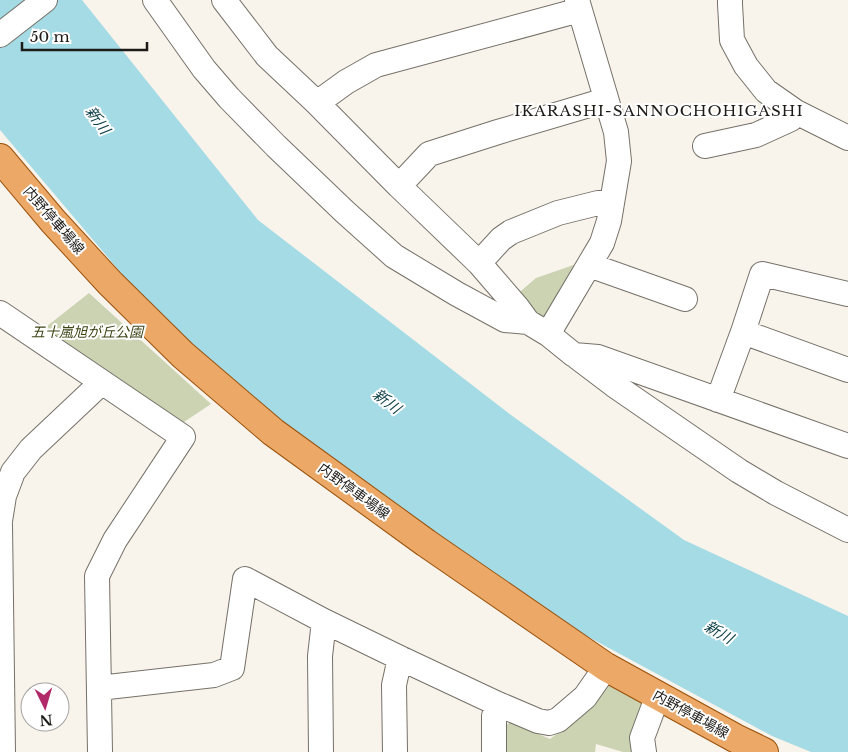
<svg xmlns="http://www.w3.org/2000/svg" width="848" height="752" viewBox="0 0 848 752" font-family="'Libre Baskerville','Noto Sans JP',serif">
<style>
.green{fill:#ccd3b3}
.water{fill:#a4dbe5}
.lines{fill:none;stroke-linecap:round;stroke-linejoin:round}
.minor-casing{stroke:#757169;stroke-width:26}
.major-casing{stroke:#9a510a;stroke-width:30}
.minor{stroke:#fff;stroke-width:24}
.major{stroke:#eba867;stroke-width:28}
.labels{text-anchor:middle;dominant-baseline:central;stroke-width:4;stroke-linejoin:round;paint-order:stroke}
.street-label{font-size:14px;fill:#1d1b18;stroke:#fff}
.park-label{font-size:14px;font-style:italic;fill:#3d4414;stroke:#fff}
.neighbourhood-label{font-size:15px;letter-spacing:1px;fill:#1d1b18;stroke:#fff}
.water-label{font-size:15px;font-style:italic;fill:#12434b;stroke:#fff}
</style>
<rect width="100%" height="100%" fill="#f9f4eb"/>
<path class="green" d="M585,261L544,327L515,296L536,278Z
M89,293L211,404L175,428L37,334Z
M615,676L652,698L639,752H623L596,744L595,752H499L500,731L510,722L550,739L593,707Z"/>
<path class="water" d="M0,0H82L258,220L511,415L684,540L848,616V752H811L772,736L583,634L210,378L0,130Z"/>
<g class="lines">
<defs>
<path id="minor" d="M155,0L204,69L229,98L276,146L345,212L394,256L457,294L505,320L528,322
M224,0L267,56L317,103L399,186L479,263L517,307L528,322L548,334L574,355L598,357L848,446
M730,0V4L732,40L746,66L766,91L796,112L848,138
M0,35L45,0
M317,103L346,82L376,65L580,10
M705,146L756,135L791,119L796,112
M399,186L429,154L498,132L606,100
M479,263L501,239L511,232L558,213L598,203H612
M589,265L685,299
M0,313L183,437L115,540L97,576L100,752
M743,332L848,370
M548,334L602,243L609,221L619,161L616,132L577,0
M577,357L614,385L739,471L776,493L848,530
M718,400L743,332L762,274L848,294
M0,521L4,496L13,472L31,449L101,383
M0,525L3,752
M99,688L214,675L232,668L245,579L324,621L400,658L498,704L538,721L549,723L558,720L585,697L606,667
M321,752L320,656L324,621
M395,752L394,685L400,658
M494,752V716L498,704
M644,752L642,738L658,695"/>
<path id="major" d="M0,158L53,221L110,283L183,355L273,432L426,543L606,667L735,738L764,752"/>
</defs>
<use href="#minor" class="minor-casing"/>
<use href="#major" class="major-casing"/>
<use href="#minor" class="minor"/>
<use href="#major" class="major"/>
</g>
<g class="labels">
<g class="street-label">
<text transform="translate(54 220) rotate(49)">内野停車場線</text>
<text transform="translate(354 491) rotate(36)">内野停車場線</text>
<text transform="translate(691 714) rotate(29)">内野停車場線</text>
</g>
<g class="park-label">
<text x="87" y="332">五十嵐旭が丘公園</text>
</g>
<g class="neighbourhood-label">
<text x="659" y="110">IKARASHI-SANNOCHOHIGASHI</text>
</g>
<g class="water-label">
<text transform="translate(98 120) rotate(54)">新川</text>
<text transform="translate(387 401) rotate(37)">新川</text>
<text transform="translate(719 632) rotate(30)">新川</text>
</g>
</g>
<g transform="translate(45 707) rotate(175)"><circle r="24" fill="#ffffff" stroke="#a5a4a3"/>
<path d="M0-4L9 19L0 12L-9 19Z" fill="#b2296a"/>
<text y="-8" font-size="14" font-weight="bold" text-anchor="middle" fill="#1d1b18">N</text>
</g>
<path d="M22 42v8h125v-8" fill="none" stroke="#1d1b18" stroke-width="2.5"/>
<text x="30" y="42" font-size="15" fill="#1d1b18" stroke="#ffffff" stroke-width="4" paint-order="stroke">50 m</text>
</svg>
